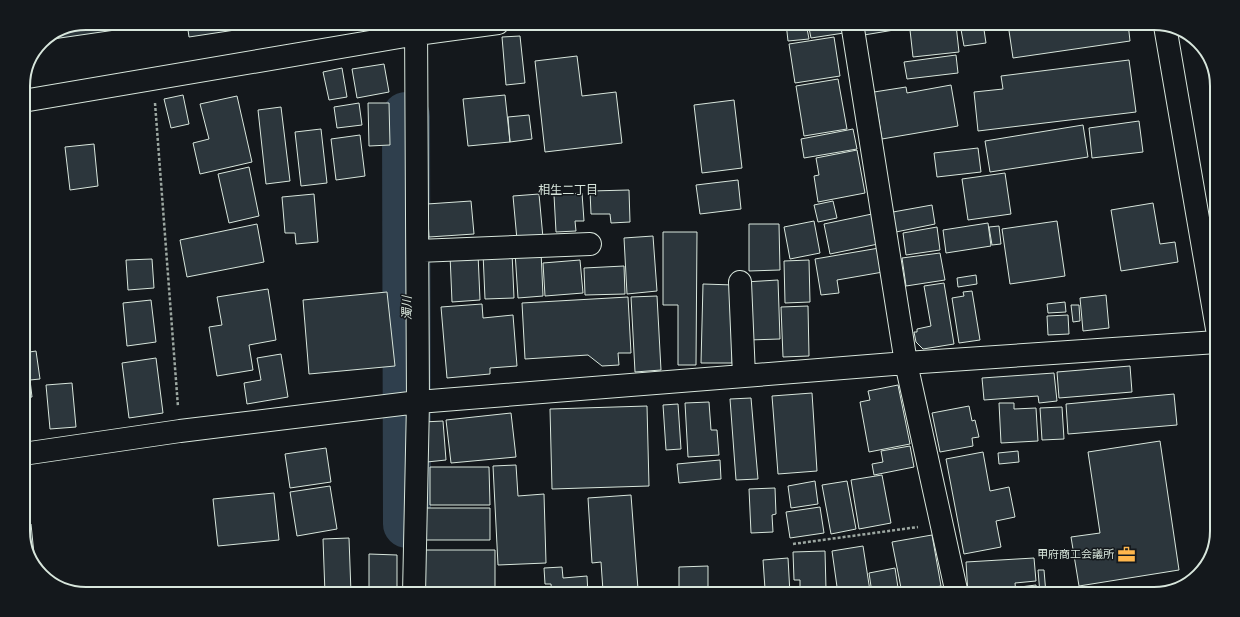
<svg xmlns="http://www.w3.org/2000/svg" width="1240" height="617" viewBox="0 0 1240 617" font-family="Ubuntu,'Noto Sans JP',sans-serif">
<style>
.parking{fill:#24282b;stroke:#939e99}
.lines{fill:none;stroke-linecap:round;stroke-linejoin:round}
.river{stroke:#2f3f4d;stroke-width:48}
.building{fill:#2c363c;stroke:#d8e6dc}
.minor-casing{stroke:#d8e6dc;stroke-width:24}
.path{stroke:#9da8a2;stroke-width:2.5;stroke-dasharray:3 2;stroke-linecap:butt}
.minor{stroke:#14181c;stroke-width:22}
.labels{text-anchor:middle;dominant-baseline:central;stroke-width:3;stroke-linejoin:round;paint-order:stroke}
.poi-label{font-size:11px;fill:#d8e6dc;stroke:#14181c;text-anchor:end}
.neighbourhood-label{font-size:12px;fill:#d8e6dc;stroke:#14181c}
.water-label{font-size:12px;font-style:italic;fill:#d8e6dc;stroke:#14181c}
.rim{fill:none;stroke:#d8e6dc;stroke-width:2}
</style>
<rect width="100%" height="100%" fill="#14181c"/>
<path class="parking" d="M1217,99V135L1211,100Z"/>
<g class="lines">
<path class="river" d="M406,116L407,524"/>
</g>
<path class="building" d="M86,23H135L136,27L46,40Z
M187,23H234L235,30L189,37Z
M786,23H806L809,39L788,41Z
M808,23H843L844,33L811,38Z
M862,23H899L900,29L864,35Z
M903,23H930L904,26Z
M983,23L986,43L964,46L960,24Z
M1017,23H1128L1130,41L1013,58L1008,24Z
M956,25L959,52L913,57L910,30Z
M520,36L525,83L506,85L502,37Z
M834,37L840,76L795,83L789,44Z
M956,55L958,73L907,79L904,62Z
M577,56L582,96L616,92L622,143L545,152L535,61Z
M1129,60L1136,112L978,131L974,92L1003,89L1001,76Z
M384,64L389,92L357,98L352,69Z
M342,68L347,97L329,100L323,72Z
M838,79L847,129L804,136L796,86Z
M951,85L958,126L882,139L874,92L906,87L907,93Z
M183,95L189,124L171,128L164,99Z
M505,95L510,142L468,146L463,99Z
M237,96L252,162L200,174L193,143L209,139L200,104Z
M734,100L742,168L702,173L694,105Z
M359,103L362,125L337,128L334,107Z
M368,103H389L390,145L369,146Z
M281,107L290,181L266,184L258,110Z
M529,115L532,139L510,142L508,117Z
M1139,121L1143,152L1092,158L1089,128Z
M1083,125L1088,157L990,172L985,141Z
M321,129L327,183L301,186L295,132Z
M853,129L857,149L804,158L801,139Z
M360,135L365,176L336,180L331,139Z
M94,144L98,186L70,190L65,147Z
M978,148L981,172L937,177L934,153Z
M857,150L865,193L818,202L814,176L819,175L816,158Z
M249,167L259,216L229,223L218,174Z
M1005,173L1011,214L968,220L962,179Z
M738,180L741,209L700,214L696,185Z
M629,190L630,222L611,223L610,214H591L590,191Z
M582,193L584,221H575L576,231L556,232L554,195Z
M314,194L318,242L296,244L295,233H285L282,197Z
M539,194L543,238L517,240L513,196Z
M471,201L474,234L429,237L427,204Z
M833,201L837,218L818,222L814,205Z
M1153,203L1160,244L1175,242L1178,262L1121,271L1111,210Z
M932,205L935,224L896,232L893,212Z
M872,214L878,244L830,254L824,224Z
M814,221L820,253L790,259L784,227Z
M1057,221L1065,276L1010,284L1002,229Z
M988,223L991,246L946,253L943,230Z
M257,224L264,262L187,277L180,240Z
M749,224H779L780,270L749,271Z
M999,226L1001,244L992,245L989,227Z
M937,227L940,250L906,255L903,233Z
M663,232H697L696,365H678V305H663Z
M653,236L657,291L627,294L624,238Z
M879,248L883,272L837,280L839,293L821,295L815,259Z
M541,251L543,296L518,298L515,252Z
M512,252L514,298L485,299L483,253Z
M940,253L945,280L906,286L902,258Z
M478,254L480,300L452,302L450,255Z
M152,259L154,288L128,290L126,260Z
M580,260L583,293L545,296L543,263Z
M809,260L810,302L785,303L784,261Z
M624,266L625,294L585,295L584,268Z
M976,275L977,284L958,287L957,278Z
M778,280L780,339L748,340L745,282Z
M944,283L954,344L923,349L916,342L914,332H917V329L931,326L924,286Z
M703,284L734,285L732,363H701Z
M268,289L276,340L249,345L253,370L217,376L209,327L222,325L217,297Z
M972,291L980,340L959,343L952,298L964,296L963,292Z
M387,292L395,366L309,374L303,300Z
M1106,295L1109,328L1083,331L1080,298Z
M657,296L661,370L635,372L631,297Z
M628,297L631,353H618L619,365L602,366L588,355L525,359L522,303Z
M151,300L156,342L127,346L123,303Z
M1065,302L1066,312L1048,313L1047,304Z
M482,304L483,318L513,315L517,366L490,368V374L447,378L441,307Z
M1071,305H1079L1080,321L1073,322Z
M808,306L809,356L783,357L781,307Z
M1068,315L1069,334L1048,335L1047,316Z
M36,351L40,379L30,380L32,397L23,398V353Z
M281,354L288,397L247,404L244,383L261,380L257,358Z
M156,358L163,413L129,418L122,363Z
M1130,366L1132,392L1059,398L1057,372Z
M1054,373L1057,401L1039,403L1038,396L984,400L982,378Z
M72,383L76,427L50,429L46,385Z
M898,385L910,444L869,452L860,402L870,400L868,391Z
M812,393L817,471L778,474L772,396Z
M1174,394L1177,425L1068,434L1066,404Z
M751,398L758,479L736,480L730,399Z
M709,402L711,430H717L719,455L688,457L685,403Z
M999,403H1014V409L1036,408L1038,441L1001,443Z
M678,404L681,449L666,450L663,405Z
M647,406L649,486L552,489L550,409Z
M969,406L972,421L975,420L979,437L972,438L973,446L940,452L932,413Z
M1062,407L1064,439L1042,440L1040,408Z
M511,413L516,457L451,463L446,420Z
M443,421L446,460L427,462L423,422Z
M1160,441L1179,570L1079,586L1071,537L1100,533L1088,452Z
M910,446L914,467L874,475L872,464L883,462L881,451Z
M326,448L331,482L290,488L285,454Z
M1018,451L1019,462L999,464L998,453Z
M983,452L990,491L1009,487L1015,517L996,521L1001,547L964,554L946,459Z
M720,460L721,479L679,483L677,464Z
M516,465L518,496L544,494L546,563L498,565L493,466Z
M430,467H489L490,505H430Z
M23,474L27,508H23Z
M882,475L891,523L859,529L851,480Z
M815,481L818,504L791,508L788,486Z
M847,481L856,529L831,534L822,485Z
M330,486L337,529L297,536L290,492Z
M775,488L776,514L772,515L773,532L751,533L749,489Z
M274,493L279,540L218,546L213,499Z
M631,495L638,589L603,591L601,562L592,563L588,498Z
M820,507L824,533L790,538L786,512Z
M426,508H490V540H426Z
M31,524L35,564H33L23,536V525Z
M932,535L941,586L902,593L892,542Z
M349,538L351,593L325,594L323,539Z
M863,546L870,591L838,594L832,551Z
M422,550H495V594H423Z
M825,551L826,589L800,590V580H794L793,552Z
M369,554L397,555V594H369Z
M788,558L790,594H769V589H765L763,560Z
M1034,558L1036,581L1015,583L1016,594H968L966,562Z
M708,566V594H679V567Z
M562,567L563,578L587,576L588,594H552L551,584H545L544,568Z
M895,568L899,594H864L872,593L869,573Z
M1038,570H1044L1046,594H1040Z
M1036,585L1037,594H1021L1020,587Z
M943,589L944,594H916Z
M745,592H766V594H745Z"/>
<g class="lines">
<defs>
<path id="minor" d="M852,23L906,363L957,594
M1165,26L1217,329
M23,101L417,34L498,23
M418,251L590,244
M740,282L744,376
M23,454L180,431L418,402L906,363L1217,342
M414,594L418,402L416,23"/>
</defs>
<use href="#minor" class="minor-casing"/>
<path class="path" d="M155,103L178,407
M793,544L918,527"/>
<use href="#minor" class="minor"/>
</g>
<defs>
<symbol id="office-bare" viewBox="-9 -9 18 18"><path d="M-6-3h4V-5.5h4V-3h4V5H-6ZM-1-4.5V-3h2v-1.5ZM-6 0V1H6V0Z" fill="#ffb74d" stroke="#14181c" stroke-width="2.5" paint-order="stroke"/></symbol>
</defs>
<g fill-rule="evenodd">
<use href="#office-bare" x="1114" y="542" width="25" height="25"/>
</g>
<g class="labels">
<g class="poi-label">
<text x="1114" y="554">甲府商工会議所</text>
</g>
<g class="neighbourhood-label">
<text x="568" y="189">相生二丁目</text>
</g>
<g class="water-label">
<text transform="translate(406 308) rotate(-90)">濁川</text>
</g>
</g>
<path d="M0 0H1240V617H0ZM86 30H1154A56 56 0 0 1 1210 86V531A56 56 0 0 1 1154 587H86A56 56 0 0 1 30 531V86A56 56 0 0 1 86 30Z" fill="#14181c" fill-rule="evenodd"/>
<path class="rim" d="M86 30H1154A56 56 0 0 1 1210 86V531A56 56 0 0 1 1154 587H86A56 56 0 0 1 30 531V86A56 56 0 0 1 86 30Z"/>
</svg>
